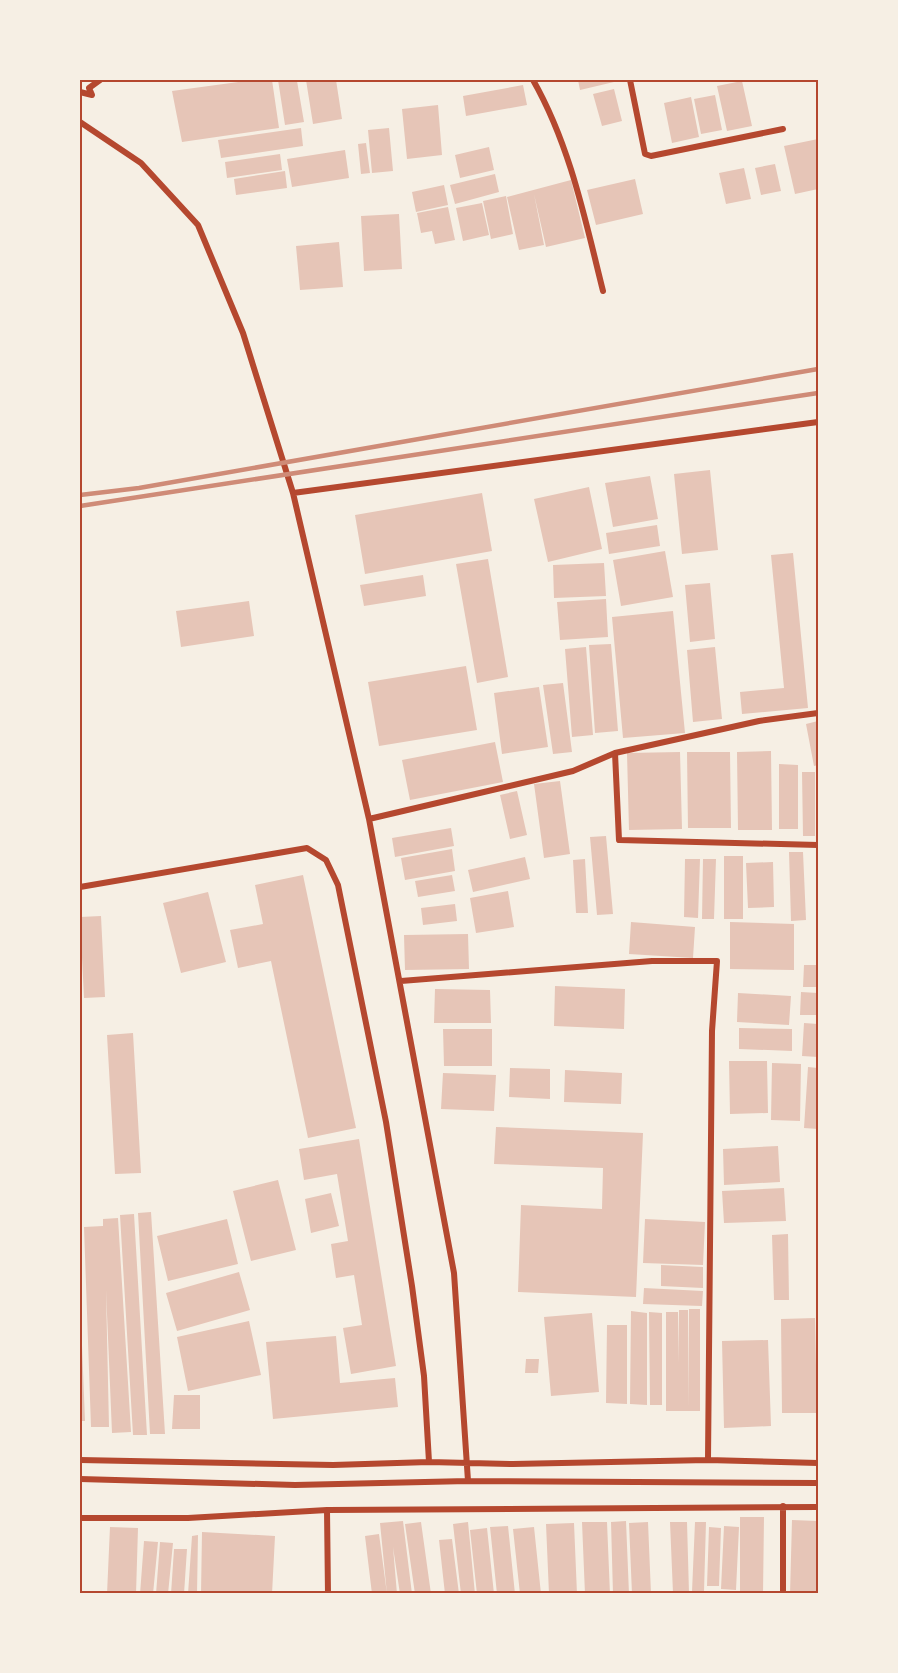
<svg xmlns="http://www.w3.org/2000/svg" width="898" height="1673" viewBox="0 0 898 1673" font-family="'Space Grotesk',sans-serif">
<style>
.building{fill:#e6c5b7}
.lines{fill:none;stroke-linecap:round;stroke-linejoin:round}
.minor{stroke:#b5482f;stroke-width:6}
.rail{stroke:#cf8b77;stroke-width:4.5}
.neatline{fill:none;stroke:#b5482f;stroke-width:2}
</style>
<rect width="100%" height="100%" fill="#f6efe4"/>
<path class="building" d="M253,80H272L279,128L182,142L172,91Z
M278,80H294L295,82L297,81L304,122L285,125Z
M306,80H336L342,119L313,124Z
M578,80H614V82L580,90Z
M742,81L752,126L727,131L717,86Z
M523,85L527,105L466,116L463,96Z
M614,89L622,121L602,126L593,94Z
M715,95L722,130L701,134L694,99Z
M691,97L699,137L672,143L664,103Z
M438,105L442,155L407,159L402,109Z
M301,128L303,146L221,158L218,140Z
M389,128L393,171L372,173L368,130Z
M818,139V189L795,194L784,146Z
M366,143L370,173L361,174L358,144Z
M489,147L494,170L460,178L455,155Z
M345,150L349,178L292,187L287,159Z
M280,154L282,170L227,178L225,162Z
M775,164L781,191L761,195L755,168Z
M744,168L751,199L726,204L719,173Z
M285,171L287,188L236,195L234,179Z
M495,174L499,192L455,204L450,185Z
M635,179L643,214L596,225L587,190Z
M571,180L585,238L546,247L534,194L544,245L519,250L507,197Z
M444,185L448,205L416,212L412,192Z
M506,196L513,234L491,239L483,201Z
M482,203L489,235L463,241L456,208Z
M448,207L455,240L435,244L432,231L421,233L417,213Z
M399,214L402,269L364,271L361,216Z
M339,242L343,287L300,290L296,246Z
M710,470L718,550L682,554L674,474Z
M650,476L658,519L613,527L605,483Z
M589,487L602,549L548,562L534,499Z
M482,493L492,551L365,574L355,515Z
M657,525L660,546L609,554L606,533Z
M665,551L673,597L621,606L613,560Z
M793,553L808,708L742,714L740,692L784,688L771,555Z
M488,559L508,677L477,683L456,564Z
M604,563L606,596L554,598L553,565Z
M423,575L426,596L364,606L360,585Z
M710,583L715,639L690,642L685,585Z
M606,599L608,637L560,640L557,602Z
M249,601L254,636L181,647L176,611Z
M673,611L685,733L623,738L612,617Z
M611,644L618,731L595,733L589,645Z
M586,647L593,735L572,737L565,649Z
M715,647L722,719L693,722L687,650Z
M466,666L477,730L379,746L368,682Z
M563,683L572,752L553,754L543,685Z
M539,687L548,747L502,754L494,693Z
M818,721V765L814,766L806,724Z
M495,742L503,782L410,800L402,760Z
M771,751L772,830H738L737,752Z
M680,752L682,829L629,830L627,753Z
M687,752H730L731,828H688Z
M779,764L798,765V829H779Z
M802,772H815V836H803Z
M560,781L570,854L544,858L534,784Z
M517,791L527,835L510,839L500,795Z
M451,828L454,846L395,857L392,838Z
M606,836L613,914L597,915L590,837Z
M452,849L455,871L405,880L401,858Z
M789,852H803L806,920L791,921Z
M724,856H743V919H724Z
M525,857L530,879L473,892L468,870Z
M585,859L588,913H576L573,860Z
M685,859H700L698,918L684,917Z
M703,859H716L714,919H702Z
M773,862L774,907L748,908L746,863Z
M303,875L356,1128L308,1138L271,961L238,968L230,930L263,924L255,885Z
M452,875L455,891L418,897L415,881Z
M508,891L514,927L476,933L470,898Z
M208,892L226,962L181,973L163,903Z
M455,904L457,921L423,925L421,908Z
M101,916L105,997L84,998L80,917Z
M631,922L695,927L693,958L629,954Z
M730,922L794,924V970L730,969Z
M468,934L469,969L405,970L404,935Z
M804,965H818V987H803Z
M555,986L625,989L624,1029L554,1026Z
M435,989L490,990L491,1023H434Z
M801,992L818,993V1015H800Z
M738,993L791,996L789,1025L737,1022Z
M804,1023L818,1024V1057L802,1056Z
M739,1028L792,1029V1051L739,1049Z
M443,1029H492V1066H444Z
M133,1033L141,1173L115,1174L107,1035Z
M729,1061H767L768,1113L730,1114Z
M772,1063L801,1064L800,1121L771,1120Z
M808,1067L818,1068V1129L804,1128Z
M510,1068L550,1069V1099L509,1097Z
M565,1070L622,1073L621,1104L564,1102Z
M443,1073L496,1075L494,1111L441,1109Z
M496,1127L643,1133L636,1297L518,1292L521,1205L602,1209L603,1168L494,1164Z
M359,1139L396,1366L351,1374L343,1328L362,1325L354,1275L336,1278L331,1244L348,1241L337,1174L304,1180L299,1149Z
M778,1146L780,1182L724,1185L723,1149Z
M278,1180L296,1250L251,1261L233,1191Z
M784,1188L786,1221L724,1223L722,1191Z
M331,1193L339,1226L311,1233L305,1199Z
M151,1212L165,1434H150L138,1213Z
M134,1214L147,1435H133L120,1215Z
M118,1218L131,1432L112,1433L106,1290L109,1427H91L84,1227L103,1226V1219Z
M227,1219L238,1264L168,1281L157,1236Z
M645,1219L705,1222L703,1265L643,1263Z
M788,1234L789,1300H774L772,1235Z
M661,1265L703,1267V1288L661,1286Z
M239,1272L250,1310L177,1331L166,1293Z
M644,1288L703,1291L702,1306L643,1304Z
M689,1309H700V1411H666V1312H678L679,1363V1310H688L689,1408Z
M631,1311L647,1313V1405L630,1404Z
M649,1312L662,1313V1405H650Z
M592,1313L599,1392L551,1396L544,1317Z
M815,1318L817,1413H782L781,1319Z
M80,1320H81L85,1421H80Z
M249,1321L261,1375L188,1391L177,1337Z
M607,1325H627V1404L606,1403Z
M336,1336L340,1383L395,1378L398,1407L273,1419L266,1342Z
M768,1340L771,1426L724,1428L722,1341Z
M526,1359H539L538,1373H525Z
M174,1395H200V1429H172Z
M740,1517H764L763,1594H740Z
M792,1520L818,1521V1594H790Z
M403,1521L412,1594H400L393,1547L397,1594H387L380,1523Z
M626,1521L629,1594H613L611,1522Z
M421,1522L431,1594H415L405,1524Z
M468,1522L475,1594H461L453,1524Z
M582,1522H607L610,1594H585Z
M648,1522L651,1594H632L629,1523Z
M670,1522H687L689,1593H673Z
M695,1522H706L704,1592H692Z
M574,1523L577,1594H549L546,1524Z
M508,1526L515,1594H497L490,1527Z
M724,1526L739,1527L736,1590L721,1589Z
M110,1527L138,1528L136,1594H107Z
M534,1527L541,1594H520L513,1529Z
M709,1527L721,1528L719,1586H707Z
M487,1528L494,1594H477L470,1530Z
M202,1532L275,1536L272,1594H201Z
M379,1534L387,1594H372L365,1536Z
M198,1535L197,1594H188L192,1536Z
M452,1539L459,1594H445L439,1540Z
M144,1541L158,1542L153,1594H140Z
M160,1542L173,1543L168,1594H156Z
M174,1549H187L184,1594H171Z"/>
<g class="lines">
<path class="minor" d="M533,80C570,145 585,219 603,291
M630,80L645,154L651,156L783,129
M80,92L92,95L89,88L100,80
M80,122L141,163L198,225L243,333L293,493L369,819L454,1273L468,1481
M293,493L818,422
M615,753L619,840L818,845
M369,819L573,771L615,753L759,721L818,713
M80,887L307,848L326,860L338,885L386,1122L412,1286L424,1376L429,1462
M401,981L652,961H717L712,1031L708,1460
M80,1460L333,1465L429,1462L513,1464L708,1460L818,1463
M80,1479L295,1485L468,1481L818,1483
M327,1510L328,1594
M80,1518H188L327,1510L818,1507
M783,1594V1506"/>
<path class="rail" d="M80,495L139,488L818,369
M80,506L818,393"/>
</g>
<rect width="898" height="1673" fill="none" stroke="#f6efe4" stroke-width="162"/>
<rect x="81" y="81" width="736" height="1511" class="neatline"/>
</svg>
